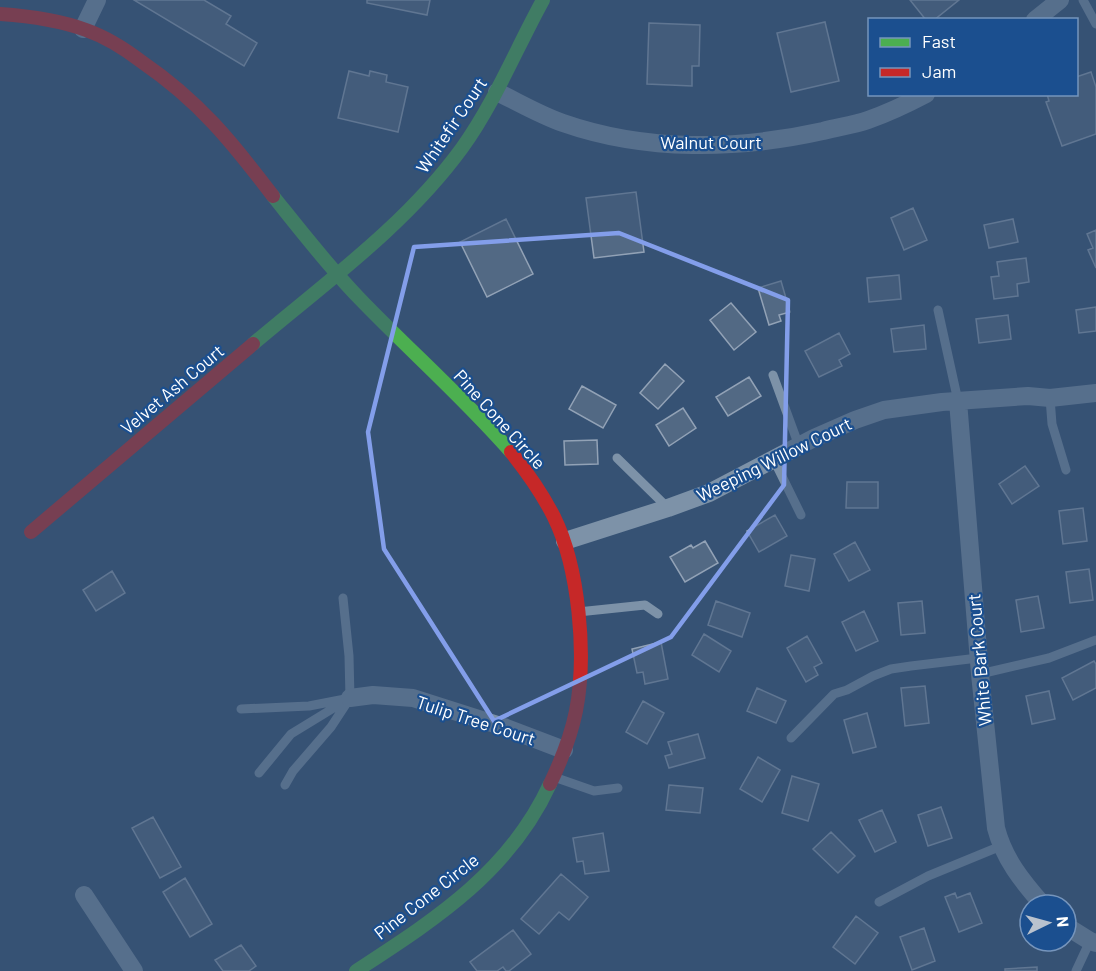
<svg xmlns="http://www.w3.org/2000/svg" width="1096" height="971" viewBox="0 0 1096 971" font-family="Barlow,sans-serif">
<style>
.building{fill:#526984;stroke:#92a2b6;stroke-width:1.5}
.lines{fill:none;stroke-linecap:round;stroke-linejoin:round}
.lane{stroke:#7d92a8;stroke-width:9}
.street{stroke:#7d92a8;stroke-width:18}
.fast{stroke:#4caf50;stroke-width:14}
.jam{stroke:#c62828;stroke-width:14}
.marked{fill:none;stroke:#839eea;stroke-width:4.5;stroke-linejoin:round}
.labels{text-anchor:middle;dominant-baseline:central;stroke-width:4.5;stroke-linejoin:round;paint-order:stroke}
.street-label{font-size:18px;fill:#fff;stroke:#1b4f8f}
</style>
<rect width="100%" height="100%" fill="#365274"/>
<path class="building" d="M134,0H204L231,16L226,24L257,43L244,66Z
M367,0H430L427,15L367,3Z
M910,0H959L934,20H926Z
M825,22L839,81L791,92L777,33Z
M649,23L700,25L699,66H692V86L647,84Z
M349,71L369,76L370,71L387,75L386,82L408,87L398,132L338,118Z
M1091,72L1096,87V134L1062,146L1046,102L1049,101L1047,94H1076V77Z
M636,192L644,252L594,258L586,198Z
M913,208L927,240L904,250L891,218Z
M506,219L533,274L487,297L460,242Z
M1013,219L1018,242L989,248L984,225Z
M1096,230V268L1088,250L1093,248L1087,234Z
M1026,258L1029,282L1017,284L1018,296L994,299L991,277L999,276L997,262Z
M899,275L901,299L869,302L867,278Z
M781,281L790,312L779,315L781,321L769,325L758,288Z
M731,303L756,332L734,350L710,320Z
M1096,307V331L1079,333L1076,310Z
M1008,315L1011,339L979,343L976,319Z
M924,325L926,349L894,352L891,329Z
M839,333L850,354L839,360L842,366L819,377L805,351Z
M665,364L684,381L658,409L640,393Z
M749,377L761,396L728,416L716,397Z
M582,386L616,405L603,428L569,409Z
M683,408L696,428L669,446L656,425Z
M597,440L598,464L565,465L564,441Z
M1025,466L1039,486L1012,504L999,484Z
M847,482H878V508H846Z
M1083,508L1087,541L1063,544L1059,511Z
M775,515L787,536L759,552L747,531Z
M705,541L718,563L685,582L670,557L691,545L693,548Z
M855,542L870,570L849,581L834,554Z
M791,555L815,559L809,591L785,586Z
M1089,569L1093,600L1070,603L1066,572Z
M112,571L125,593L96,611L83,590Z
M1038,596L1044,628L1021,632L1016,600Z
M716,601L750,613L742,637L708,625Z
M922,601L925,633L901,635L898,603Z
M864,611L878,641L856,651L842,622Z
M704,634L731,651L719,672L692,655Z
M807,636L822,663L814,667L818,675L806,682L787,648Z
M661,642L668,679L645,684L643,672L637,673L632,649Z
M1094,661L1096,664V688L1073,700L1062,678Z
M925,686L929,723L905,726L901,688Z
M757,688L786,701L776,723L747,711Z
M1049,691L1055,719L1032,724L1026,696Z
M643,701L664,713L647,744L626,732Z
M867,713L876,747L853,753L844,720Z
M698,734L705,758L669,768L665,756L672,754L668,742Z
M758,757L780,770L762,802L740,789Z
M792,776L819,784L808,821L782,813Z
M669,785L703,788L700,813L666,810Z
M941,807L952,838L928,846L918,815Z
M882,810L896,842L875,852L859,820Z
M153,817L181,867L160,878L132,828Z
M831,832L855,856L838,873L813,849Z
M603,833L609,871L585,874L583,861L577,862L573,838Z
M561,874L588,897L569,920L559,912L539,934L521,919Z
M185,878L212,924L190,937L163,892Z
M955,893L957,898L970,893L982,923L959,932L945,897Z
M856,916L878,933L855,964L833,947Z
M924,928L935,961L912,970L900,937Z
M513,930L531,954L509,971H506L503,967L497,971H477L470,962Z
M241,945L256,966L249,971H223L215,960Z
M1037,967V971H1005V969Z"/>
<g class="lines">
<path class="lane" d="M1083,0L1096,24
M938,310L958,401
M773,375L799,446
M1050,398L1052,424L1066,470
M617,458L668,508
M774,460L801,515
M578,612L645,605L658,614
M980,674L1049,658L1096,640
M241,709L309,706L345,699
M791,738L834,694L847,690L873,676L891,669L911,666L978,658
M259,773L291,734L345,701
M554,777L594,791L618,788
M285,785L293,771L331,727L350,698L349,656L343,598
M879,902L928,876L1001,846
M1076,971L1090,941"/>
<path class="street" d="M1035,20L1060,0
M83,29L97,0
M497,92C518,102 540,115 563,123C646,152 738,150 823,131C838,127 854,125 868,120C888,113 907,104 926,94
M958,401L980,674L996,828C1004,859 1022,881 1043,905
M565,541L668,508L709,493L814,438L855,420L884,410L942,402L1028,396L1050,398L1096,393
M350,698L373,695L413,698L504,727L564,750
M84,895L134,971
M1066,926L1090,941L1096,943"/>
<path class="fast" d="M273,196C301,231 328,266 359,298C409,350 463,397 511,452
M253,344C325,283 406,225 462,148C495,102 516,49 543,0
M356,971C434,920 509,873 550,784"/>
<path class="jam" d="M0,14C29,16 59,20 86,30C106,37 125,49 142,62C199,101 232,142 273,196
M511,452C527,472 542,493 554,517C579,568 587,655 576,711C571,736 561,761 550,784
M31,532L253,344"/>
</g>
<path d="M0 0H1096V971H0ZM619,233L788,300L784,485L671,637L494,721L384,549L368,432L414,247Z" fill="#365274" fill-opacity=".55" fill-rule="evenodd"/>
<path class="marked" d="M619,233L788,300L784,485L671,637L494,721L384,549L368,432L414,247Z"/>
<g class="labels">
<g class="street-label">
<text transform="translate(451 125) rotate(-56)">Whitefir Court</text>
<text x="711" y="142">Walnut Court</text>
<text transform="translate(172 389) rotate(-40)">Velvet Ash Court</text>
<text transform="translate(500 419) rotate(48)">Pine Cone Circle</text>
<text transform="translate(774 459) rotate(-26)">Weeping Willow Court</text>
<text transform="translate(979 660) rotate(-95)">White Bark Court</text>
<text transform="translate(476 720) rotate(18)">Tulip Tree Court</text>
<text transform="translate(426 896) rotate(-38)">Pine Cone Circle</text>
</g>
</g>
<rect x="868" y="18" width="210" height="78" fill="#1b4f8f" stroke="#7695bc" stroke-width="1.5"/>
<rect x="880" y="38" width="30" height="9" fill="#4caf50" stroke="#7695bc" stroke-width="1.5"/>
<text x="922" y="48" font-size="18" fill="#ffffff">Fast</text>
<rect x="880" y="68" width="30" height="9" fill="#c62828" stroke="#7695bc" stroke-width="1.5"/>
<text x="922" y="78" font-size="18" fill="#ffffff">Jam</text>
<g transform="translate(1048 923) rotate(85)"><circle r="28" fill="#1b4f8f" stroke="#7695bc" stroke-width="1.5"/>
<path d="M0-4.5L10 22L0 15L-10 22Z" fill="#b9c2ce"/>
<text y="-9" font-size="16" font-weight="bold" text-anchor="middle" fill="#ffffff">N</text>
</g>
</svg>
